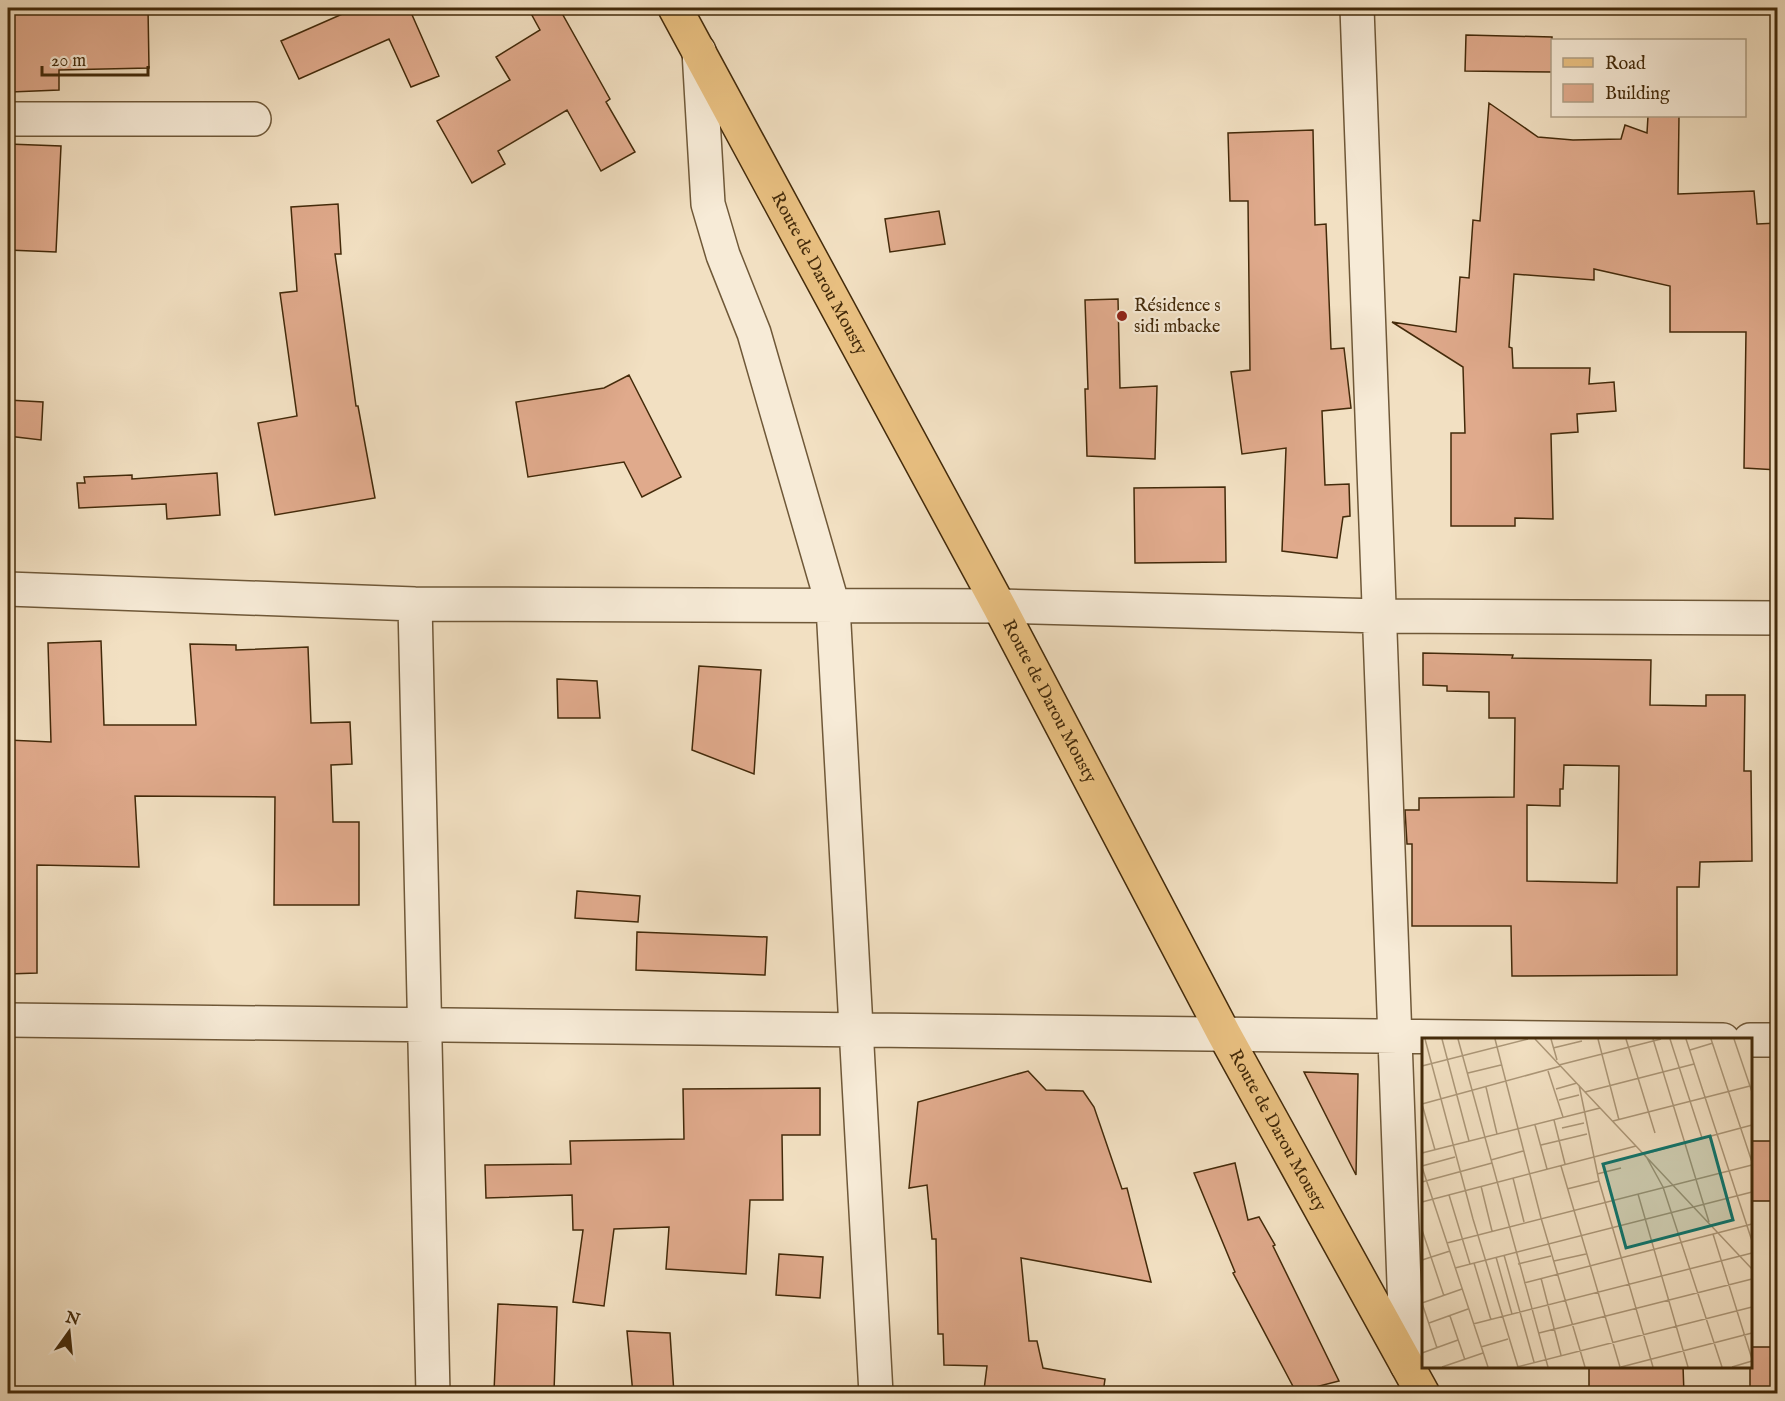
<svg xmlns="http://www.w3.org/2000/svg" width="1785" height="1401" viewBox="0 0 1785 1401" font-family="'IM FELL English',serif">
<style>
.building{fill:#e0aa8c;stroke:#432a0a;stroke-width:1.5;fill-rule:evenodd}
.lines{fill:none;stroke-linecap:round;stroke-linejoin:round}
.minor-casing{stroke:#6f5838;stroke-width:36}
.major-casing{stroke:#432a0a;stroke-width:36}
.minor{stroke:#f7ebd7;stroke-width:33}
.major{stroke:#e9c081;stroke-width:33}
.poi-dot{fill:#8f2418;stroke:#f7ebd7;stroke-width:2}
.labels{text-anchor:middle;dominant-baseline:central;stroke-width:4.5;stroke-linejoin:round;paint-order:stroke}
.street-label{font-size:18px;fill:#432a0a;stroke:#f7ebd7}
.poi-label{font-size:18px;fill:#432a0a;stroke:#f7ebd7;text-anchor:start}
.inset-road{fill:none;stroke:#ac9778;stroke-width:1.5}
.view{fill:#0f766e;fill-opacity:0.15;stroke:#0f766e;stroke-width:3}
.inset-edge{fill:none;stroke:#432a0a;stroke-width:3}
</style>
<rect width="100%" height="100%" fill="#f2e0c2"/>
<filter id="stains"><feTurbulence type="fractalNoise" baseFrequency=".00333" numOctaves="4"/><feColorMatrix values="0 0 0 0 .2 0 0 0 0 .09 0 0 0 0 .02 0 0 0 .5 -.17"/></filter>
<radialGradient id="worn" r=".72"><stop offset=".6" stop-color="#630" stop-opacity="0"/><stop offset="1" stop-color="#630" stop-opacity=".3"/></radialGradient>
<path class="building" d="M148,8L149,68L59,70V90L11,92L9,13L76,11V9Z
M356,8H409L439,76L411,87L389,39L299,79L281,41Z
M528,8H559L610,99L606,102L635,152L601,171L567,110L498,151L505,164L472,183L437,121L510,80L496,57L540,30Z
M1466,35L1552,37V72L1465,71Z
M1489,103L1538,137L1573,140L1621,139L1625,125L1647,133L1648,116H1679L1678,194L1754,191L1757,224L1778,223V470L1744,468L1746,332H1670V286L1594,269V280L1514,274L1509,347L1512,348L1513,368H1590L1589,384L1614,382L1616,411L1577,414L1578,432L1551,434L1553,519L1515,518V526H1451V433H1465L1463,367L1392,322L1456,332L1460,277L1469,278L1473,220L1480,221Z
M1313,130L1315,225L1326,224L1331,349L1344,348L1351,408L1322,411L1325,485L1349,484L1350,516L1343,517L1337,558L1282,551L1286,448L1242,454L1231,372L1250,370L1248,201H1230L1228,133Z
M8,144L61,146L56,252L8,250Z
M338,204L341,254H335L356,406H358L375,498L275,515L258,423L297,416L280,293L297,291L291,207Z
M939,211L945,244L890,252L885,219Z
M1118,299L1120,388L1157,386L1155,459L1087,456L1085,389H1088L1085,300Z
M629,375L681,477L642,497L624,462L528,477L516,402L604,388Z
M8,400L43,402L41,440L8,436Z
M217,473L220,515L167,519L166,504L79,508L77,483H85L84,477L132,475V479Z
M1225,487L1226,562L1135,563L1134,488Z
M101,641L104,725H196L190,644L236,645V650L308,647L311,723L350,722L352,764L331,765L333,822H359V905H274L275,797L135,796L139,867L37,865V973L8,974V740L51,742L48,643Z
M1423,653L1513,655L1512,658L1651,660L1650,705L1706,706V695H1745L1744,771H1751L1752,861L1700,862L1699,887H1677V975L1512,976L1511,926H1412V844H1407L1405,810H1419V798L1514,797L1515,718H1489V692L1447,691V686L1423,685ZM1564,765L1619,766L1617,883L1527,881V805L1560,806V789H1563Z
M699,666L761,670L754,774L692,750Z
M557,679L597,681L600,718H558Z
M577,891L640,896L638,922L575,918Z
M637,932L767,937L765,975L636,970Z
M1028,1071L1046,1090L1083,1091L1094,1107L1122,1189L1127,1188L1151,1282L1021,1258L1029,1341H1037L1043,1368L1105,1379L1103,1393L1007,1394L984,1390L987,1366L944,1365L943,1334H938L936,1239H932L927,1185L909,1188L918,1102Z
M1304,1072L1358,1074L1356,1175Z
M820,1088V1135H782L783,1200H750L746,1274L666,1269L669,1227L614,1229L604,1306L573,1302L583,1230H573L572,1195L486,1198L485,1165L571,1164L570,1141L684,1139L683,1089Z
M1750,1141H1778V1201H1750Z
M1235,1163L1248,1220L1259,1217L1275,1245L1273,1246L1339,1381L1296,1392L1233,1273L1235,1272L1194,1173Z
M779,1254L823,1257L820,1298L776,1295Z
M498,1304L557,1307L554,1391H494Z
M627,1331L670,1333L674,1394H633Z
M1750,1347H1778V1389L1750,1388Z
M1589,1366H1683L1684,1394H1589Z"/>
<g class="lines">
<defs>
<path id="minor" d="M1357,8L1407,1365
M699,51L708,204L723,255L754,333L833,606L876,1394
M8,119H254
M8,589L415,604L999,606L1380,616L1778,618
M415,604L433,1394
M8,1020L1723,1040
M1750,1040H1778"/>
<g id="major">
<path id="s1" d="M675,8L999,606L1224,1034L1423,1394"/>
</g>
</defs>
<use href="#minor" class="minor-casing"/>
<use href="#major" class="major-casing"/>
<use href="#minor" class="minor"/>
<use href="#major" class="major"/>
</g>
<circle class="poi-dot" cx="1122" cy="316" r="6"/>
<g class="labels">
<g class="street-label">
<text stroke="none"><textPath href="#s1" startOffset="302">Route de Darou Mousty</textPath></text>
<text stroke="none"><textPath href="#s1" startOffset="788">Route de Darou Mousty</textPath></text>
<text stroke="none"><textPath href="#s1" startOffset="1274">Route de Darou Mousty</textPath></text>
</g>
<g class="poi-label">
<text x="1134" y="306">Résidence s<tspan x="1134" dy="21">sidi mbacke</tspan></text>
</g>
</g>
<g transform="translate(1422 1038)">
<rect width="330" height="330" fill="#f2e0c2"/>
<path class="inset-road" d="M3,1L51,181L96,329M20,1L47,103M36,1L126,329M73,1L119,180L163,329M113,1L330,231M129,1L135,22M176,1L197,82M204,1L233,95M231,1L287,184M248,1L280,100M264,1L330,203M289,1L330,124M312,1L330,54M131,10L160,3M268,12L291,5M137,27L239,1M0,28L106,1M126,33L141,79M46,35L79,27M157,47L177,143L231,329M64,49L75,96M134,51L155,45M163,54L272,26M137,62L157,57M0,66L139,28M0,66L13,112M132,82L143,126M191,83L328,48M113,87L125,131M140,90L162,85M119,107L165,96M0,115L178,70M222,116L330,87M225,120L241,149L300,329M69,122L101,113M0,128L33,119M139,128L198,329M0,129L66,329M175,136L199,130M91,140L102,184M0,144L70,125M59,148L70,193M145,151L177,143M216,156L266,329M27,157L48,226M0,164L214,108M0,192L22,258M291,196L330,321M25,205L330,127M82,217L112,324M74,219L90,276M0,222L28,213M132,223L164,216M52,225L69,282M96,226L129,218M33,230L330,154M119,240L139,317M102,245L330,186M0,265L15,310M0,265L40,251M28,278L43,322M7,285L46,271M51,286L330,215M117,295L330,241M59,309L86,301M0,315L36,302M20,329L61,315M95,329L330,269M199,329L330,295M310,329L330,323"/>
<path class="view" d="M288,98L311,182L204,210L181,126Z"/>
<rect width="330" height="330" class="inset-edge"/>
</g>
<rect width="1785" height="1401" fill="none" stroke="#f2e0c2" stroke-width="30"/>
<rect x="9" y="9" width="1767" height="1383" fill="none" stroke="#432a0a" stroke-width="3"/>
<rect x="15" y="15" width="1755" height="1371" fill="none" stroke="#432a0a" stroke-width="1.5"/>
<rect x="1551" y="39" width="195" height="78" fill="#f7ebd7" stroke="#af9e85" stroke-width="1.5"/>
<rect x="1563" y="58" width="30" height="9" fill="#e9c081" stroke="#af9e85" stroke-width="1.5"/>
<text x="1605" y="69" font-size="18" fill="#432a0a">Road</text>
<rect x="1563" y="84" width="30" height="18" fill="#e0aa8c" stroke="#af9e85" stroke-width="1.5"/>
<text x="1605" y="99" font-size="18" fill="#432a0a">Building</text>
<g transform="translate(69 1332) rotate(15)" stroke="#f7ebd7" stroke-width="4.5" paint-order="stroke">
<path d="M0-4.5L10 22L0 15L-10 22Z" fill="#432a0a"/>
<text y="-9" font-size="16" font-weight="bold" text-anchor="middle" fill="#432a0a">N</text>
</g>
<path d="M42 66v9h106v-9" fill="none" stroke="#432a0a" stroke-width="3"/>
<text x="51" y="66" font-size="18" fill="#432a0a" stroke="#f7ebd7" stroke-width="4.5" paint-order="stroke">20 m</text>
<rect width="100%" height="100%" filter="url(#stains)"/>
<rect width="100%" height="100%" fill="url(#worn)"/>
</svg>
